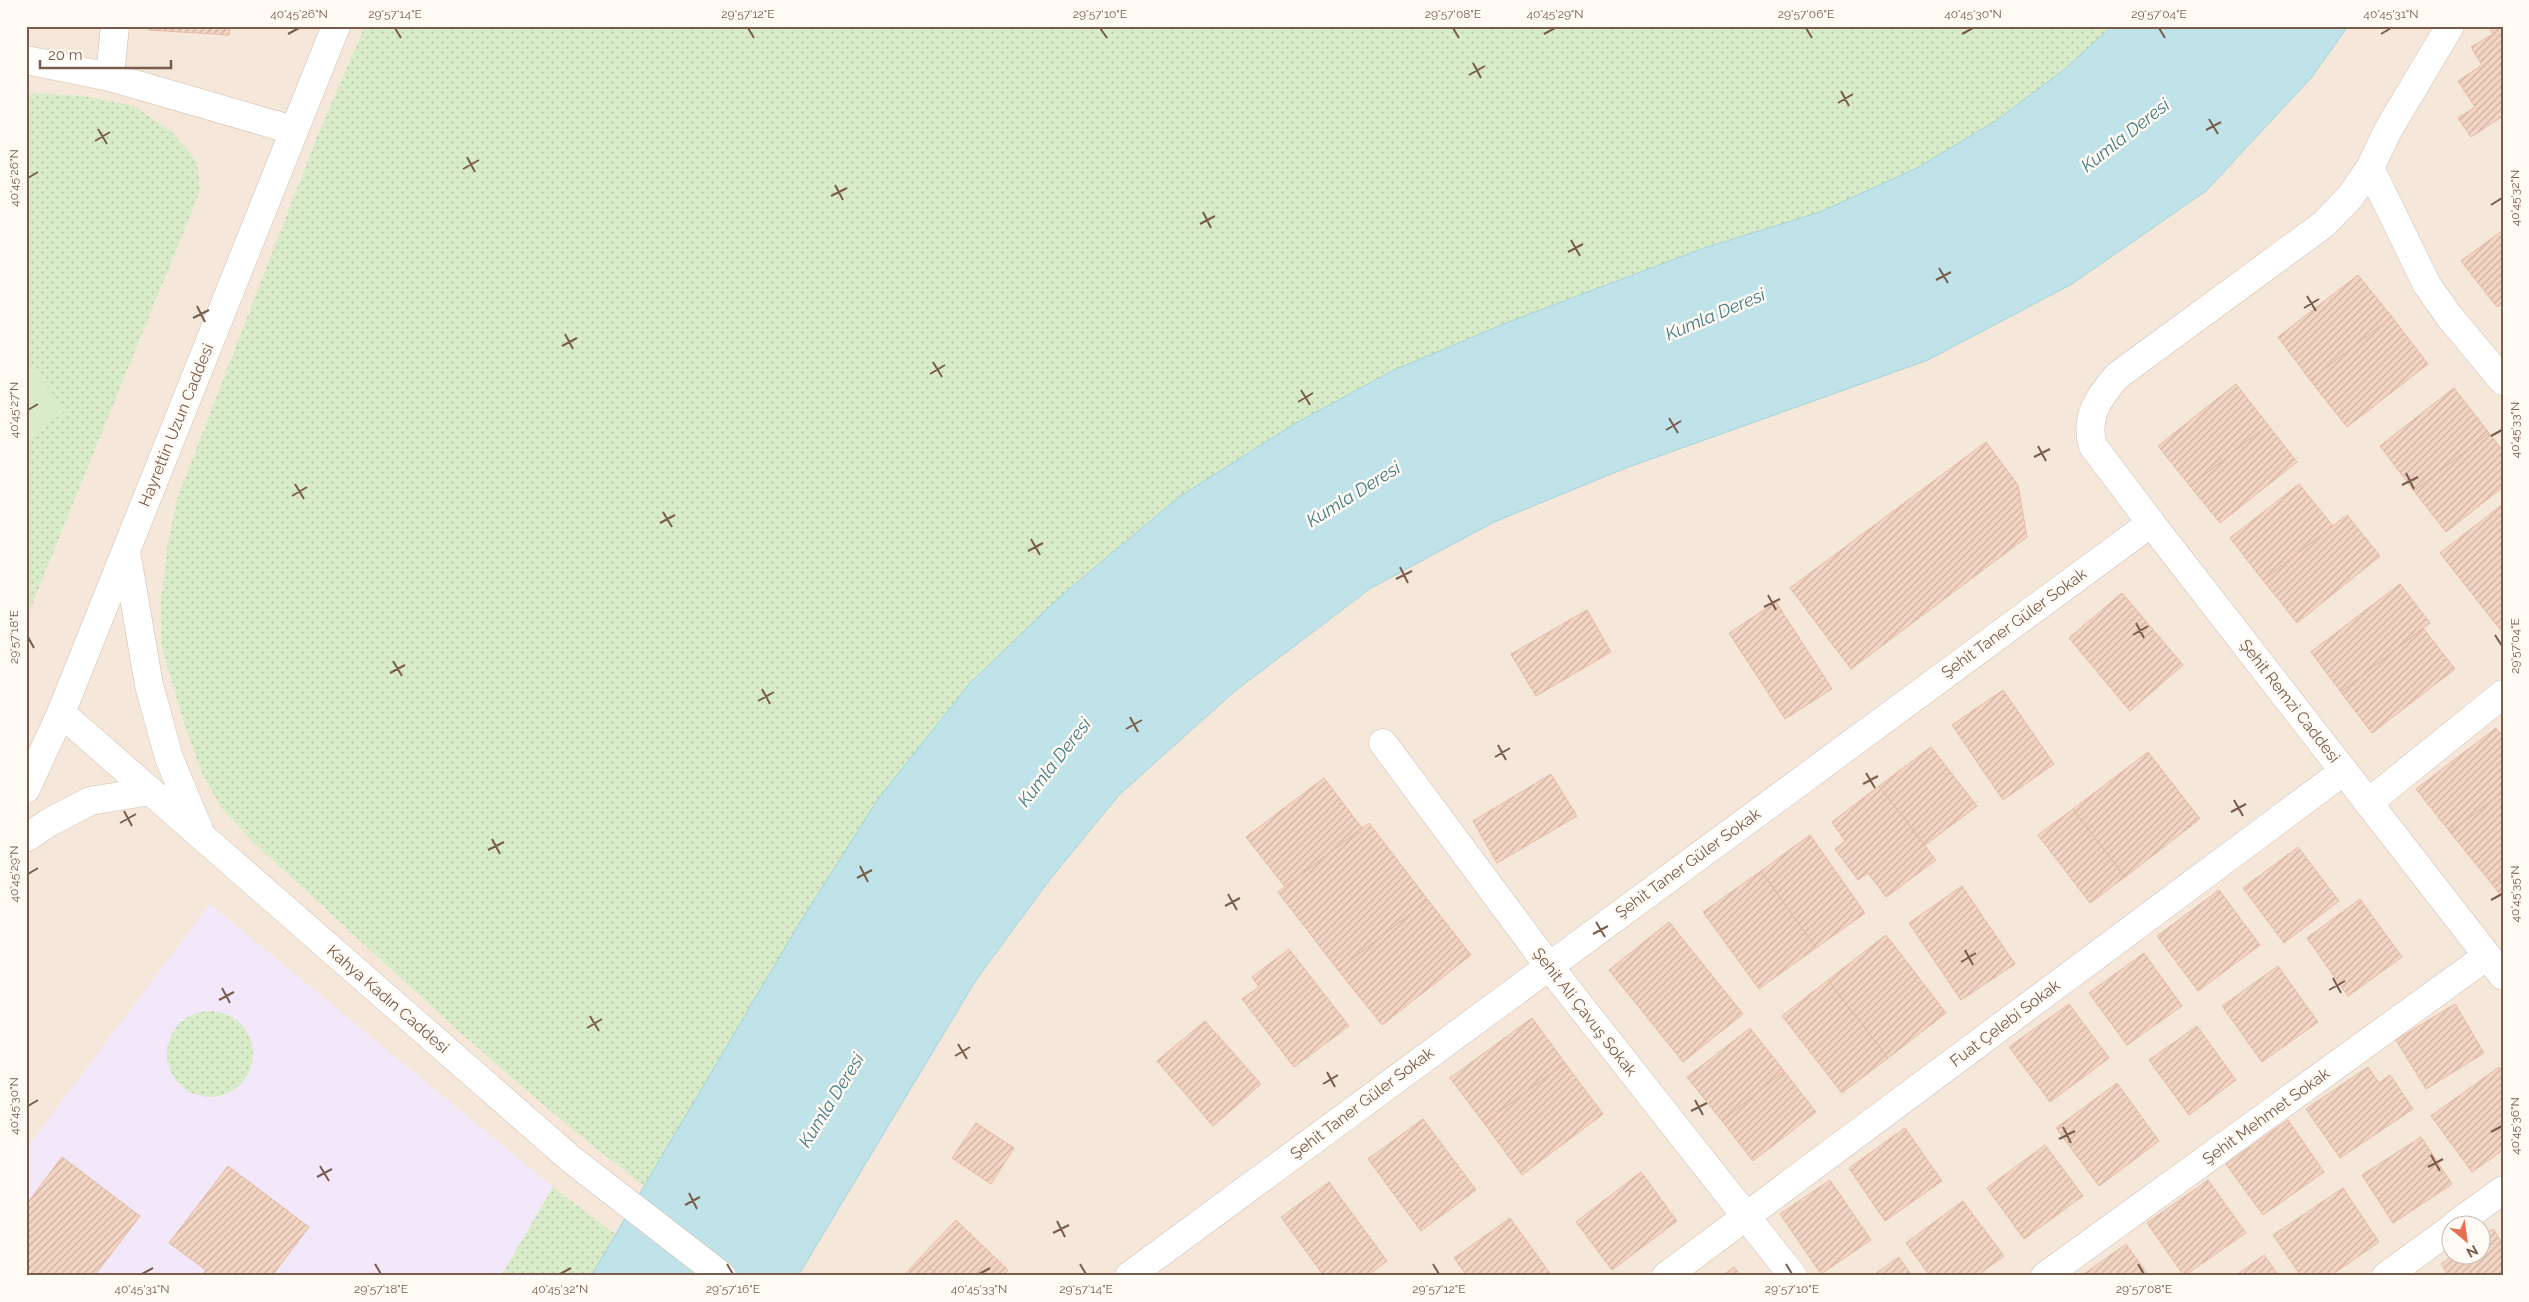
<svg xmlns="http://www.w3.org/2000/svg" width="2529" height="1302" viewBox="0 0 2529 1302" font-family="Raleway,sans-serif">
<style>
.residential{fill:#f5e8da;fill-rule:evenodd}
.education{fill:#f3e8fa}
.grass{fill:url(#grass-dots)}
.garden{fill:#d8ecc9}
.water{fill:#bfe3e8;stroke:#a5d3da}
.building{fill:url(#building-hatch);stroke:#e6bba3}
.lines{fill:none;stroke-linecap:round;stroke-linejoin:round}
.minor-casing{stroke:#d1beb0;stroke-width:29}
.tertiary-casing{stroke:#d1beb0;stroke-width:29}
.minor{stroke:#fff;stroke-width:28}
.tertiary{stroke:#fff;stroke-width:28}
.ticks{fill:none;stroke:#7a5c4d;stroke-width:2}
.labels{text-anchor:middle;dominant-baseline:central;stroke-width:5;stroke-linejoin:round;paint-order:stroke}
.street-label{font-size:16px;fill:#7a5c4d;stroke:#fffaf3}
.water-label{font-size:18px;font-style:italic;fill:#437c86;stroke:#fffaf3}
.neatline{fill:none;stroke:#7a5c4d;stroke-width:2}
.ticks-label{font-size:12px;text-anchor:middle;fill:#7a5c4d}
</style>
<defs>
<pattern id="grass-dots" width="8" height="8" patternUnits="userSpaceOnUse" patternTransform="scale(1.25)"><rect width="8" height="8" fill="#d8ecc9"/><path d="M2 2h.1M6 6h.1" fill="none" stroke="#b4c2a5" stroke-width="1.8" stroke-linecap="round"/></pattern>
<pattern id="building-hatch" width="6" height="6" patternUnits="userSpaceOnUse" patternTransform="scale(1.25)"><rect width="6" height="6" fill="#f3d5c3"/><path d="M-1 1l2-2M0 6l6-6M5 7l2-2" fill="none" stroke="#cab0a1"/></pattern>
</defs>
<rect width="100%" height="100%" fill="#fdf6ec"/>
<path class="residential" d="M26,26H2503V1276H26ZM2452,1224H2482V1254H2452Z"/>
<path class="education" d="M210,904L553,1187L501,1276H26V1149Z"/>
<path class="grass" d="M365,26H2112L2066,68L1997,120L1917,168L1820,212L1704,248L1506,323L1394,370L1294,424L1179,497L1063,594L799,924L644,1186C507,1081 383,961 255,844L223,810L203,776L185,726L162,648L161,600L168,543L177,499L317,137Z
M26,93L83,96L134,106L173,133L197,162L200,191L26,619Z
M167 1054a43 43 0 1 1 86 0a43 43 0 1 1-86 0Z
M553,1187L615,1234L591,1276H501Z"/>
<path class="garden" d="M26,361L66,410L26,442Z"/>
<path class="water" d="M2112,26H2348L2312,77L2206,191L2072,284L1928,360L1626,468L1494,522L1371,588L1235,691L1119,795L1051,878L976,980L798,1276H591L799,924L878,799L970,683L1063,594L1179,497L1294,424L1394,370L1506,323L1704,248L1820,212L1917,168L1997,120L2066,68Z"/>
<path class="building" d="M149,26H230L229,35L149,30Z
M2488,26H2503V116L2471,137L2458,118L2475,107L2458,81L2482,65L2471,47L2493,34Z
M2503,230V303L2497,307L2461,261Z
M2358,275L2392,317L2310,380L2278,337Z
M2392,317L2428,364L2347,427L2310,380Z
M2236,384L2268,425L2190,486L2158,446Z
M2454,388L2489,433L2414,491L2380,446Z
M2268,425L2297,462L2220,523L2190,486Z
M2489,433L2503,451V487L2446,532L2414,491Z
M1986,442L2018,485L2027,537L1851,669L1790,588Z
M2299,484L2333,526L2263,580L2230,538Z
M2503,504V633L2440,553Z
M2347,515L2380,556L2297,623L2263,580Z
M2400,584L2430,623L2341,692L2311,652Z
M2122,593L2183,665L2130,711L2069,638Z
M1776,602L1832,689L1785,719L1729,633Z
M1587,610L1611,652L1536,696L1511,654Z
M2423,628L2455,669L2372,733L2341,692Z
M2003,690L2054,764L2003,800L1952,725Z
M2496,728L2503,737V792L2450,832L2416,789Z
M1931,747L1977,806L1925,845L1879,786Z
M2148,752L2200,819L2125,877L2073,809Z
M1551,774L1577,816L1497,863L1473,821Z
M1324,778L1362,828L1285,887L1246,837Z
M1879,786L1936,860L1886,897L1868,873L1858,880L1835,849L1845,841L1832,822Z
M2503,792V876L2492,884L2450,832Z
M2073,809L2125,877L2090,903L2038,835Z
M1369,823L1428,900L1338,970L1278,892Z
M1810,835L1865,913L1816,948L1761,871Z
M2298,847L2339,901L2284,943L2243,888Z
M1761,871L1816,948L1759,989L1703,912Z
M2503,876V898L2492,884Z
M1962,886L2015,964L1961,1000L1909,923Z
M2219,890L2260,945L2198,991L2157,936Z
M2360,899L2402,957L2348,996L2307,938Z
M1428,900L1471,955L1382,1025L1338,970Z
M1669,922L1743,1014L1683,1062L1609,970Z
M1886,935L1946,1013L1888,1058L1828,980Z
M1289,949L1349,1026L1294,1067L1242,999L1259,987L1252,977Z
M2144,953L2182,1006L2127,1045L2089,993Z
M2278,966L2318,1022L2262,1062L2222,1006Z
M1828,980L1888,1058L1842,1093L1782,1016Z
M2069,1004L2109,1058L2050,1102L2009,1047Z
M2455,1004L2484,1053L2426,1089L2396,1040Z
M1532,1018L1565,1063L1484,1123L1450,1078Z
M1205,1021L1261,1084L1213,1126L1157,1061Z
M2197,1026L2236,1080L2189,1115L2149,1060Z
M1750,1028L1784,1071L1722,1121L1687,1077Z
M1565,1063L1603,1114L1522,1175L1484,1123Z
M2368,1067L2379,1083L2390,1075L2413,1109L2340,1158L2306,1109Z
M2499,1067L2503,1072V1150L2472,1172L2431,1116Z
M1784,1071L1816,1112L1753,1161L1722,1121Z
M2117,1083L2159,1141L2099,1186L2056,1128Z
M1423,1119L1476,1190L1421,1231L1368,1159Z
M2288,1120L2324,1172L2263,1215L2226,1164Z
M976,1123L1014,1148L991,1184L952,1158Z
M1905,1128L1942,1181L1885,1221L1849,1168Z
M2421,1137L2452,1184L2393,1223L2362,1175Z
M2045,1145L2083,1196L2024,1239L1987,1188Z
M62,1157L140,1216L94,1276H26V1205Z
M228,1166L309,1227L272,1276H201L206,1270L169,1243Z
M1641,1172L1677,1221L1612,1270L1576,1222Z
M1830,1180L1871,1240L1821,1274L1780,1214Z
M2208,1180L2246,1233L2184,1276L2147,1223Z
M1329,1182L1387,1261L1367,1276H1324L1281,1217Z
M2343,1188L2379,1242L2330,1276H2301L2273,1235Z
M1963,1201L2004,1256L1977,1276H1930L1906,1243Z
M1510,1218L1552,1276H1467L1454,1258Z
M956,1220L1008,1270L1003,1276H938L920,1258Z
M2493,1229L2503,1244V1276H2449L2441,1264L2455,1254H2482V1236Z
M2126,1244L2149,1276H2081Z
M2264,1255L2279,1276H2235Z
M1899,1257L1912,1276H1872Z
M920,1258L938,1276H903Z
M1734,1267L1741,1276H1722Z"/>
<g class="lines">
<defs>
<path id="minor" d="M26,60L110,77L293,130
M110,77L115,26
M2370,168L2427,285L2449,316L2503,381
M1383,743L1548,965L1793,1276
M26,789L61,713
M2368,803L2503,694
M2456,1224L2503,1190
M1129,1276L2151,523L2093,446C2084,417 2099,397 2117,376L2324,224L2350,197L2370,168L2388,130L2450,26
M1666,1276L2344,771
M2045,1276L2487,956
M2386,1276L2452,1228"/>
<path id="tertiary" d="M336,26L61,713L572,1160L722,1276
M2151,523L2503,976
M126,551L149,685L169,758L199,830
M26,838L48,823L90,801L150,791"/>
</defs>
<use href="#minor" class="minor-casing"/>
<use href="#tertiary" class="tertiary-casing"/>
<use href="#minor" class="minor"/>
<use href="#tertiary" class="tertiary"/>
</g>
<path class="ticks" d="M395,28L401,38M748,28L754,38M1100,28L1107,38M1453,28L1459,38M1806,28L1812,38M2159,28L2165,38M288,34L299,28M1544,34L1555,28M1962,34L1973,28M2381,34L2391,28M1473,63L1481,78M1469,75L1485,66M1841,91L1849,106M1838,103L1853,94M2209,119L2218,134M98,129L107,144M2206,130L2221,122M95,141L110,132M467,157L475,172M463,169L479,160M28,178L38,172M835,185L843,200M831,196L847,188M2491,205L2502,198M1203,212L1211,228M1200,224L1215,216M1571,240L1580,256M1568,252L1583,244M1939,268L1948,283M1936,280L1951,272M2307,296L2316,311M197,306L205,322M2304,308L2319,299M193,318L209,310M565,334L573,349M562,346L577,338M933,362L942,377M930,374L945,365M1301,390L1310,405M1298,402L1313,393M28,410L38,404M1669,418L1678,433M1666,430L1681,421M2491,436L2502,430M2038,446L2046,461M2034,457L2050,449M2406,473L2414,489M295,484L304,499M2402,485L2418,477M292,496L307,487M663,512L672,527M660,523L675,515M1031,539L1040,555M1028,551L1043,543M1400,567L1408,583M1396,579L1412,571M1768,595L1776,610M1764,607L1780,599M2136,623L2144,638M2133,635L2148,626M2495,635L2502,646M28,637L34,648M393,661L402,676M390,673L405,665M762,689L770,704M758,701L774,692M1130,717L1138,732M1126,729L1142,720M1498,745L1506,760M1495,757L1510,748M1866,773L1875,788M1863,784L1878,776M2234,800L2243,816M124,811L132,826M2231,812L2246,804M120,823L136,814M492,839L500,854M488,850L504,842M860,866L868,882M28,874L38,868M857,878L872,870M1228,894L1237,910M2491,900L2502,894M1225,906L1240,898M1596,922L1605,937M1593,934L1608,926M1965,950L1973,965M1961,962L1976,953M2333,978L2341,993M222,988L230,1003M2329,990L2345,981M219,1000L234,992M590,1016L599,1031M587,1028L602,1019M958,1044L967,1059M955,1056L970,1047M1327,1072L1335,1087M1323,1084L1338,1075M1695,1100L1703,1115M28,1106L38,1100M1691,1111L1707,1103M2063,1127L2071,1143M2491,1132L2502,1126M2059,1139L2075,1131M2431,1155L2440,1171M320,1166L329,1181M2428,1167L2443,1159M317,1177L332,1169M689,1193L697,1209M685,1205L700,1197M1057,1221L1065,1237M1053,1233L1069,1225M375,1264L381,1274M727,1264L733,1274M1080,1264L1086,1274M1433,1264L1439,1274M1786,1264L1792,1274M2138,1264L2144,1274M142,1274L153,1268M560,1274L571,1268M979,1274L990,1268"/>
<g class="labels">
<g class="street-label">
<text transform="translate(176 425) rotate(-68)">Hayrettin Uzun Caddesi</text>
<text transform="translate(2014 623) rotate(-36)">Şehit Taner Güler Sokak</text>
<text transform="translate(2290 701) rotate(52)">Şehit Remzi Caddesi</text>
<text transform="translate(1688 863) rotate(-36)">Şehit Taner Güler Sokak</text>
<text transform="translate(388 999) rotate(41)">Kahya Kadın Caddesi</text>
<text transform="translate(1585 1012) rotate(52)">Şehit Ali Çavuş Sokak</text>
<text transform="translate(2005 1023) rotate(-37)">Fuat Çelebi Sokak</text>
<text transform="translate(1362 1103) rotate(-37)">Şehit Taner Güler Sokak</text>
<text transform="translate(2266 1116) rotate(-36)">Şehit Mehmet Sokak</text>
</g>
<g class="water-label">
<text transform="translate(2125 135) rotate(-38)">Kumla Deresi</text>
<text transform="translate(1715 314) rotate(-23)">Kumla Deresi</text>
<text transform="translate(1353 494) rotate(-32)">Kumla Deresi</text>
<text transform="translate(1054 762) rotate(-52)">Kumla Deresi</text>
<text transform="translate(831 1100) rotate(-58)">Kumla Deresi</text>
</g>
</g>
<rect width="2529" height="1302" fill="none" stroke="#fffaf3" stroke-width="55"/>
<g transform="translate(2466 1240) rotate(151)"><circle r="24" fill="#fffaf3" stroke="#cabbb1"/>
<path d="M0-4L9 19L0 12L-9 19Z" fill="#e76f51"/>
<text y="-8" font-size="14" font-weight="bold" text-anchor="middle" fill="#7a5c4d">N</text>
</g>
<path d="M40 60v8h131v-8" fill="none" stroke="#7a5c4d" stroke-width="2.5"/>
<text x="48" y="60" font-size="15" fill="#7a5c4d" stroke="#fffaf3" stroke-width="4" paint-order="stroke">20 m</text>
<rect x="28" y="28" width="2474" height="1246" class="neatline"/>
<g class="ticks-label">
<text x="299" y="18">40°45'26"N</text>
<text x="395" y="18">29°57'14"E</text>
<text x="748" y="18">29°57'12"E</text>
<text x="1100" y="18">29°57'10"E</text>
<text x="1453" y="18">29°57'08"E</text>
<text x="1555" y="18">40°45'29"N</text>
<text x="1806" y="18">29°57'06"E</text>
<text x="1973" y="18">40°45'30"N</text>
<text x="2159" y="18">29°57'04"E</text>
<text x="2391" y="18">40°45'31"N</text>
<text transform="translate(14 178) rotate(-90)" y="4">40°45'26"N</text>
<text transform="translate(2515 198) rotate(-90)" y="4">40°45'32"N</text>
<text transform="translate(14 410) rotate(-90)" y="4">40°45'27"N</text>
<text transform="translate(2515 430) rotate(-90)" y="4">40°45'33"N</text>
<text transform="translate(14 637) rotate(-90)" y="4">29°57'18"E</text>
<text transform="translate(2515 646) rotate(-90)" y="4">29°57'04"E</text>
<text transform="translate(14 874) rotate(-90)" y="4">40°45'29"N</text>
<text transform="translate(2515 894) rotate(-90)" y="4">40°45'35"N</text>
<text transform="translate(14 1106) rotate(-90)" y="4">40°45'30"N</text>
<text transform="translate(2515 1126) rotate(-90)" y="4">40°45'36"N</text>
<text x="142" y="1293">40°45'31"N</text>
<text x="381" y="1293">29°57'18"E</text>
<text x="560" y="1293">40°45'32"N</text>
<text x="733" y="1293">29°57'16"E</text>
<text x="979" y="1293">40°45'33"N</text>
<text x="1086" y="1293">29°57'14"E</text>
<text x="1439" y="1293">29°57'12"E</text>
<text x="1792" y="1293">29°57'10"E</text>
<text x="2144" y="1293">29°57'08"E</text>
</g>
</svg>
